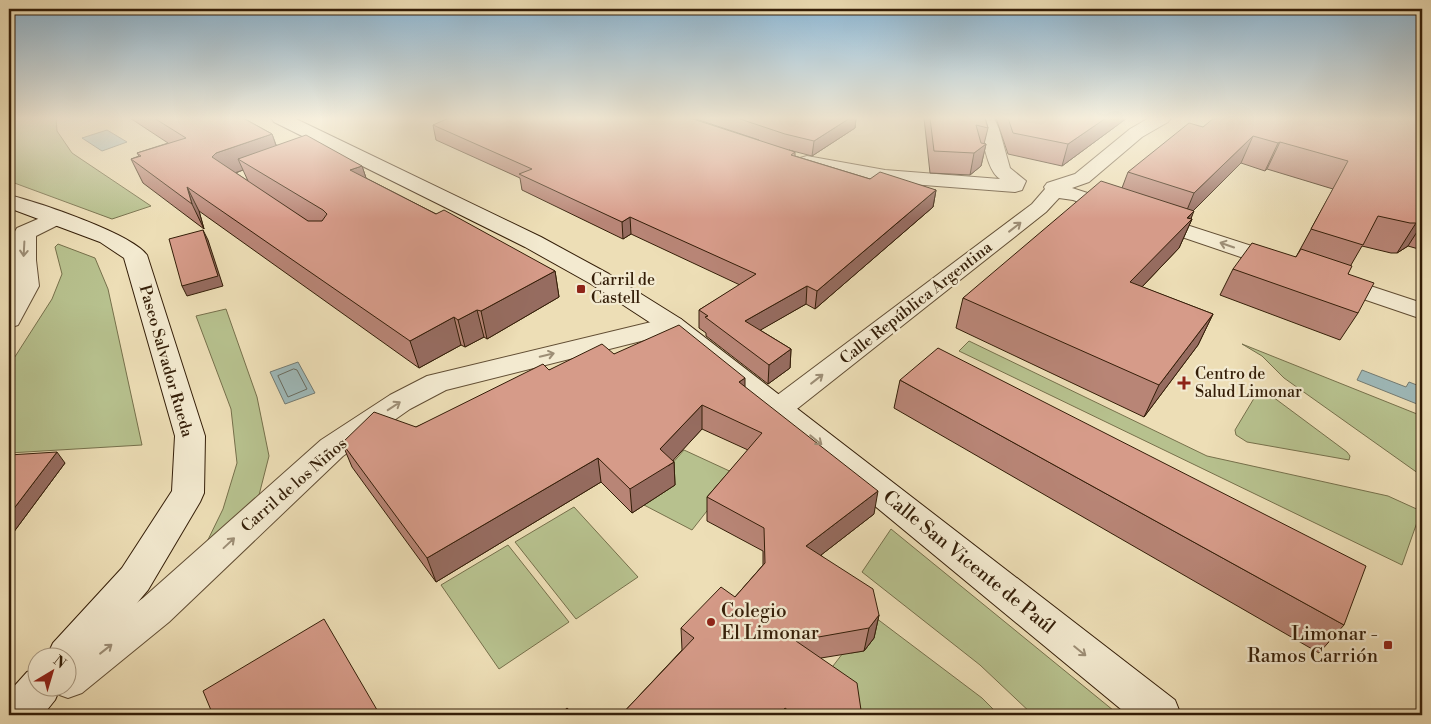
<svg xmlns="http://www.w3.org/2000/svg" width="1431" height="724" viewBox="0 0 1431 724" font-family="'Libre Bodoni',serif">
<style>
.green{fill:#b7c18e;stroke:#76704b}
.water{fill:#9eb9b9;stroke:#747b72}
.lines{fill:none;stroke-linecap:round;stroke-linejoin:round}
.shore{stroke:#696c60;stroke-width:1}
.street-casing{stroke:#624e34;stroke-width:2}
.secondary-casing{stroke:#341e08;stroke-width:2}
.street{fill:#f3ead0;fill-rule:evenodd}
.secondary{fill:#f3ead0;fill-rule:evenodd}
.wall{fill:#b88576;stroke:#341e08;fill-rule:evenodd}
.shaded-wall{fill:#966c60;stroke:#341e08}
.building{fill:#d69b89;stroke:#341e08}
.oneway{stroke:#9d8e76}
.poi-dot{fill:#8f2418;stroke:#f3ead0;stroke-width:2}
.labels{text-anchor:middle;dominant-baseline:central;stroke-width:4.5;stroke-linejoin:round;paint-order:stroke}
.poi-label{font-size:16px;fill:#341e08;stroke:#f3ead0;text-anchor:start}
.street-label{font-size:16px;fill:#341e08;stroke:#f3ead0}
.near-street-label{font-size:19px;fill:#341e08;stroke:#f3ead0}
.near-poi-label{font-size:19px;fill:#341e08;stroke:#f3ead0;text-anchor:start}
</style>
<rect width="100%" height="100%" fill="#eddeb6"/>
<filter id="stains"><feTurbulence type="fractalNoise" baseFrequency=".004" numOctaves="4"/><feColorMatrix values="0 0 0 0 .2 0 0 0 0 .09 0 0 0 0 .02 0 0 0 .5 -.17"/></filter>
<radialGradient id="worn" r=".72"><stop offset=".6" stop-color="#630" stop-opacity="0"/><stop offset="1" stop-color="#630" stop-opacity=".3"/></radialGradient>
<path class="green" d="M9,118H56L57,131L72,153L151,206L112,219L9,181Z
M58,244L95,258L108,289L142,445L9,453V366L52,299L62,274L55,247Z
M226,309L257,397L269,456L258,499L202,552L223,509L237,463L231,409L196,316Z
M969,341L1207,456L1388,496L1421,511L1402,565L959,351Z
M1242,344L1422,416V476L1284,378L1262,356Z
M1259,390L1269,394L1347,452L1350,456L1349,460L1247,442L1236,435L1235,430Z
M684,450L736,474L692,530L644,505L663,474Z
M574,507L638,577L576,619L515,542Z
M891,529L1119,715H1033L980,665L862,572Z
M508,545L569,622L499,669L441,585Z
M872,615L982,698L999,715H855L820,683L846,649L851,653L864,651L874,638Z"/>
<path class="water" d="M107,130L127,142L102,151L82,138Z
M298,362L315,393L285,404L270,372Z
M1362,370L1406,387L1409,382L1422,387V406L1357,380Z"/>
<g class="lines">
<path class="shore" d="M294,369L297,370L307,389L288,397L278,376Z"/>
<defs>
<path id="street" d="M976,118H994L999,129L1010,168L1026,181L1022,190L1015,192L885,182L807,168L800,166L797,162L800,158L807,156L885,170L1000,179C985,169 984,135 976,118Z
M1149,118H1171L1168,122L1142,137L1089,182L1072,188L1289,258L1293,263L1289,268L1281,270L1273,268L1073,200L1059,198L1046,212L788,416L778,419L768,416L763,409L768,402L1032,204L1045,189L1044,187L1047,183L1075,174L1130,129Z
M54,212L62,213L65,218L62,223L36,236V260L39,286L18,325L9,328V297L15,286L12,260L14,233L17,228Z
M1334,274L1422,303V319L1325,286L1322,281L1325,276Z
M672,317L681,319L685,325L681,331L446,390L410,409L343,456L169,622L82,693L68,698L54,693L51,686H68V656H66L143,598L321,440L390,395L427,376Z"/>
<path id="secondary" d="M271,118H294L541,237L609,274L681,319L1175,700L1181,715H1128L663,331L591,284L525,247L274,122Z
M9,195C37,202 131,233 147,255L205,436L204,493L200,502L148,590L81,669L68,674V656H47L53,643L122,568L172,491L175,436L124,258L100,242L9,208Z
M38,668V686H61L55,700L43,715H9V692L27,672Z"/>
</defs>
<use href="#street" class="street-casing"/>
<use href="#secondary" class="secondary-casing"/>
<use href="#street" class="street"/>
<use href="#secondary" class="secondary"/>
</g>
<path class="wall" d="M130,118H243L272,134L276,145L362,166L366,178L436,214L555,271L559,297L487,339L484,337L465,347L461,345L419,368L199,211L204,229L143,183L131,159L139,156L137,153L168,143ZM243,170L248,181L236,173Z
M693,118H856L855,128L812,156L789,150L795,152V156L870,179L936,190L933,207L815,309L806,304L760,330L791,349L790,368L768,384L706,336V333L699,328V310L740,285L631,234L623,239L522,190L520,178L436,140L433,125L759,140Z
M924,118H985L988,128L984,144H986L981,166L970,175L930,173Z
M996,118H1127L1062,166L1008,154Z
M1422,118V250L1408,246L1397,253H1391L1362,246L1351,265L1348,274L1358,313L1340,340L1220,295L1233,269L1296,257L1333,189L1267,169L1265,171L1241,163L1193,210L1191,219H1192L1179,248L1142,287L1213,314L1198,345L1144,417L956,328L963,298L1122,188L1128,172L1203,127Z
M614,354L745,387L874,514L821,555L879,615L874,638L864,651L821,658L860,715H621L682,650L681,628L735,597L763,565V551L707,521V497L748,450L702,429L673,460L674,462L675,485L632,513L601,482L436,582L352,467L342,443L416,427L549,370Z
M900,380L1344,625L1319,653L894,408Z
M9,455L65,463L13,533L9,534Z"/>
<path class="shaded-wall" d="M850,118H856L855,128L812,156L814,141Z
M1106,118H1127L1062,166L1068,144Z
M272,134L280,157L238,159L243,170L226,176L212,157L216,153Z
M1253,136L1241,163L1182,222L1194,193Z
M1280,142L1267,169L1265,171L1278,143Z
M986,144L981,166L970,175L974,153Z
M362,166L370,190L350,170Z
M187,187L199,211L204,229L192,204Z
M936,190L933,207L815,309L817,291Z
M1194,211L1190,221L1192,219L1179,248L1118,312L1130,282Z
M630,217L631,234L623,239L622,222Z
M1422,219V224L1408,246L1397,253L1416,223Z
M203,230L208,240L223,286L187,296L182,286Z
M555,271L559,297L487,339L481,311Z
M807,286L806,304L745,339V321Z
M477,310L484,337L465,347L458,320Z
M1213,314L1198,345L1144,417L1159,385Z
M454,317L461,345L419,368L410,341Z
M791,349L790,368L768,384L769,365Z
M745,378V401L739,382Z
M702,405V429L668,466L674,462L675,485L632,513L630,489L660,449Z
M57,452L65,463L13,533L9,529V515Z
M598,458L601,482L436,582L427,558Z
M878,491L874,514L803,569L806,546Z
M879,615L874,638L864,651L869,628Z
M785,708V715H780Z"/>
<path class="building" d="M154,118H243L272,134L216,153L212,157L308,221H322L327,214L323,210L238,159L306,135L362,166L350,170L436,214L444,210L555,271L481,311L477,310L458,320L454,317L410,341L187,187L192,204L131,159L141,156L137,153L186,138Z
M449,118H690L795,152L791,155L870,179L880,172L936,190L817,291L807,286L745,321L791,349L769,365L705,317L708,316L699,310L756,274L630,217L622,222L519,174L532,169L433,125Z
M737,118H850L814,141L785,134Z
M930,118H985L988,128L976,125L981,143L986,144L974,153L934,151Z
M1008,118H1106L1068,144L1013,133Z
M1214,118H1422V219L1416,223H1410L1378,216L1363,245L1311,229L1348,161L1280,142L1278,143L1253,136L1194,193L1128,172L1189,123L1203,127Z
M1101,181L1194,211L1187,218L1192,219L1130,282L1213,314L1159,385L963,298Z
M203,230L218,276L182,286L169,239Z
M1252,243L1296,257L1301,249L1352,266L1348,274L1374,283L1358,313L1233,269Z
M679,325L745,378L739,382L878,491L806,546L873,589L879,615L869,628L796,641L857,683L861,710L860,715H794L785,708L780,715H621L694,638L681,628L721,587L735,597L765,563L764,528L707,497L762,433L702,405L660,449L674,462L630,489L598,458L427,558L342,443L374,412L416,427L543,364L549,370L602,344L614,354Z
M938,348L1366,566L1344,625L900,380Z
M57,452L9,515V455Z
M324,619L380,715H213L203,691Z
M567,708L575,715H559Z"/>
<defs><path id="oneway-shaft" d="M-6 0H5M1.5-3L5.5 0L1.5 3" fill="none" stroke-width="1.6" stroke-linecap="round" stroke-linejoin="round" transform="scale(1.25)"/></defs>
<g class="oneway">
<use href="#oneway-shaft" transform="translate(1015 227) rotate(-38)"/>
<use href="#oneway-shaft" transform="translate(1227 245) rotate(-161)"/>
<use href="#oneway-shaft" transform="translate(24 249) rotate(93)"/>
<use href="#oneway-shaft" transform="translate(547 355) rotate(-13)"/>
<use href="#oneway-shaft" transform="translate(817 379) rotate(-38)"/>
<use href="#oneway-shaft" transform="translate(394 406) rotate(-33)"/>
<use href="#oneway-shaft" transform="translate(816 440) rotate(39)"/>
<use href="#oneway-shaft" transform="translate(229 543) rotate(-43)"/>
<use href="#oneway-shaft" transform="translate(106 649) rotate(-38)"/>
<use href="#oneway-shaft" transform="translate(1080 651) rotate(39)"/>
</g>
<linearGradient id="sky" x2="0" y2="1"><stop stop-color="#8ab6d5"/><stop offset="0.54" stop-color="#f7f0de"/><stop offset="1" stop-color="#f7f0de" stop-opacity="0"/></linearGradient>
<rect width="1431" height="219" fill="url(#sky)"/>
<g class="poi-dot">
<rect x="576" y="284" width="10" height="10" rx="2.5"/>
<path d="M1181.5 375.5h5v5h5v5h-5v5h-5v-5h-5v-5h5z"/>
<circle cx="711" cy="622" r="5"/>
<rect x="1383" y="640" width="10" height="10" rx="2.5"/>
</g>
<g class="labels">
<g class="poi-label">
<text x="591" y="280">Carril de<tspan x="591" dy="18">Castell</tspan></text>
<text x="1195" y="374">Centro de<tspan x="1195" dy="18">Salud Limonar</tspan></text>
</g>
<g class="street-label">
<text transform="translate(916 303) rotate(-38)">Calle República Argentina</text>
<text transform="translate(166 361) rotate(74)">Paseo Salvador Rueda</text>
<text transform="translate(294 485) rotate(-41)">Carril de los Niños</text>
</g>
<g class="near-street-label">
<text transform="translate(969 562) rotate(39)">Calle San Vicente de Paúl</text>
</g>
<g class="near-poi-label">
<text x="721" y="611">Colegio<tspan x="721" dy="22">El Limonar</tspan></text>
<text x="1378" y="634" text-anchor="end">Limonar -<tspan x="1378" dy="22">Ramos Carrión</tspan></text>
</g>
</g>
<rect width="1431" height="724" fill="none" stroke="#eddeb6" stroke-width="30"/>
<rect x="10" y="10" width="1411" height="704" fill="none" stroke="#341e08" stroke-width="2.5"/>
<rect x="15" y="15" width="1401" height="694" fill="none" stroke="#341e08"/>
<g transform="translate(52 672) rotate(38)"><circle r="24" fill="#f3ead0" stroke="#a79880"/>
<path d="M0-4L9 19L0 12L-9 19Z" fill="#8f2418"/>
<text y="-8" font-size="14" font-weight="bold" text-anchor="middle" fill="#341e08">N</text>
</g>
<rect width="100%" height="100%" filter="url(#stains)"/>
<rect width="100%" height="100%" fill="url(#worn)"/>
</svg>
